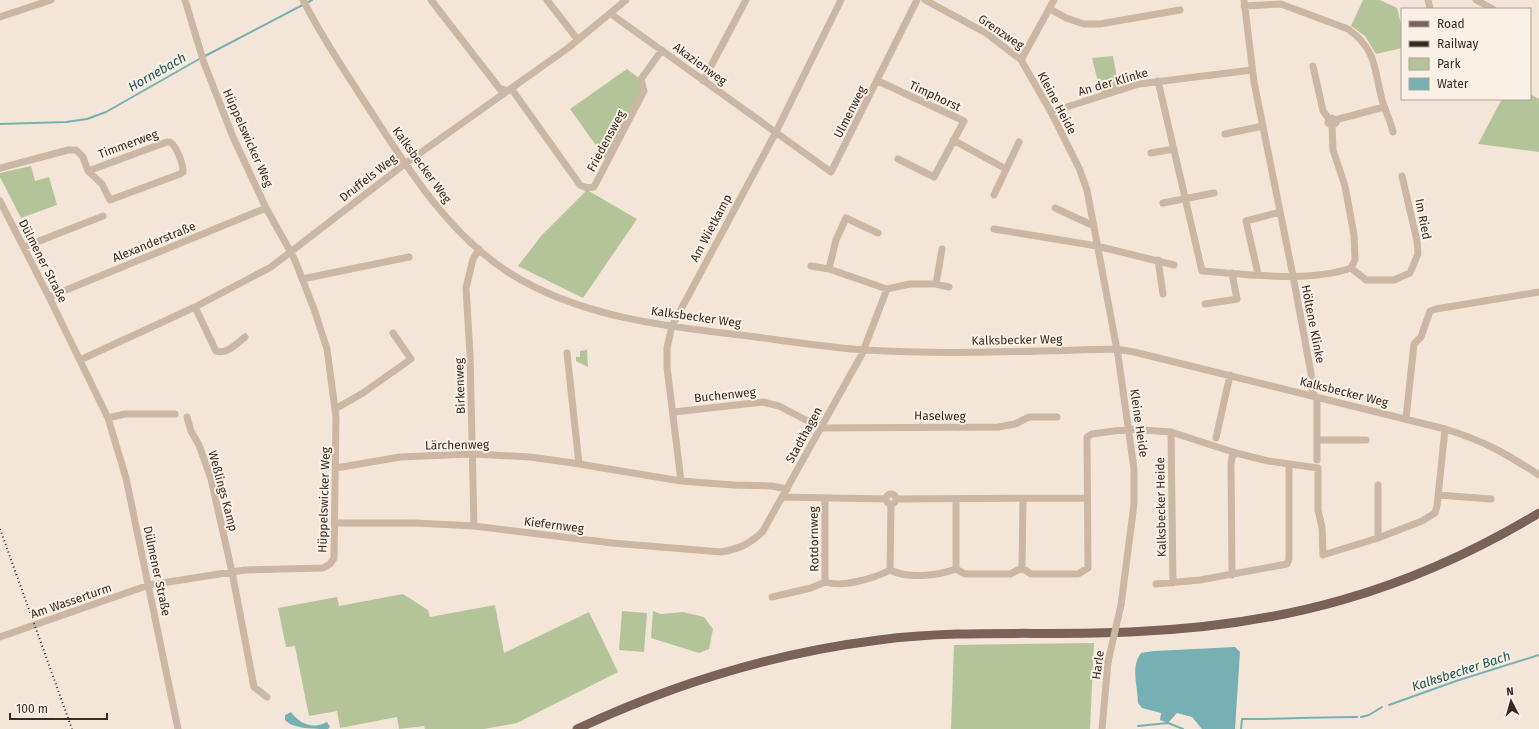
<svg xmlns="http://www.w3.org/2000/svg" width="1539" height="729" viewBox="0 0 1539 729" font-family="'Fira Sans',sans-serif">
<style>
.green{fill:#b5c398}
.water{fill:#76b0b2}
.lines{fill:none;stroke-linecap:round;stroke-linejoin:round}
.stream{stroke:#76b0b2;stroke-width:2}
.minor{stroke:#ccb6a4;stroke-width:7}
.major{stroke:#7a6256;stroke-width:9}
.rail{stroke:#372b26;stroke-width:2;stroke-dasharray:1 3;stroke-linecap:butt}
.minor-bridge{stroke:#ccb6a4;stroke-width:7}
.labels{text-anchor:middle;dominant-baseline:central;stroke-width:4;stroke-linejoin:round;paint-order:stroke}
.street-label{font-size:12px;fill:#372b26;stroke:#faf1e6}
.water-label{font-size:13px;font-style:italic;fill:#1a575b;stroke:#faf1e6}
</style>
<rect width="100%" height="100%" fill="#f3e6d9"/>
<path class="green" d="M1363,0H1380L1397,8L1402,28V48L1376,54L1365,36L1351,26Z
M1113,56L1119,89L1101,94L1092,58Z
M627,69L640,79L644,91L607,161L570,109Z
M1530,94L1539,99V152L1478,144L1502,99H1530Z
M31,166L35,181L49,177L57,205L21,218L0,177V173Z
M587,190L637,219L583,298L518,266L541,236Z
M587,350L588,367L576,361V357H580V351Z
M403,594L428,610L430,617L495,605L504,653L589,612L618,672L517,723L484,729H425L424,726L399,729L397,717L340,728L337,711L309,716L295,646L286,647L278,608L337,597L339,606Z
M622,611L647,613L644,652L619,650Z
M653,611L661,614L683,612L704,617L713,629L709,649L699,653L651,638Z
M1094,643L1090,729H951L954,645Z"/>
<path class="water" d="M1235,647L1240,652L1235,729H1202L1192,717L1177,713L1168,723L1160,720L1161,713L1142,708L1138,703C1138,686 1130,668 1141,653L1154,651Z
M291,712C300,725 314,729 327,722L330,727L328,729C315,729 293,729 285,720V715Z"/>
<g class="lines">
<path class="stream" d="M205,56L312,0
M0,124L66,122L87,119L106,112L201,58
M1389,705L1456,681L1539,655
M1361,717L1369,715L1382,707
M1138,726L1168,723L1183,729
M1241,729L1242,719C1280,719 1319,717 1357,717"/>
<path class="minor" d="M303,0C321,36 344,70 366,104C405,164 446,232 508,272C577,316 661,326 740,335C781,340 823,347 865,350C948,355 1033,351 1116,349L1134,352L1445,429C1482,440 1507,454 1539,475
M431,0L500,89L513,91L580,185L587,188L594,187L644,91L641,79L662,50
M547,0L578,40
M925,0L986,33L1021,60L1051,112L1079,168L1087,190L1118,355L1134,469V504L1121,605
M1244,0L1254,82L1293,276L1311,373L1312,390L1317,400V460
M1428,0L1430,9
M1476,0L1493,9
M1244,6L1281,4L1348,29C1380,52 1373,73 1384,106C1387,114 1391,123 1393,132
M1050,9L1066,18L1084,24H1100L1180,10
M611,14L831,172L917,0
M0,17L51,0
M1021,60L1054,0
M1313,66L1323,111L1329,119
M703,81L746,0
M878,81L964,121L934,177L898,159
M1158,81L1202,271C1247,274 1308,283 1351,268L1366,280H1394L1410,273L1418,254L1417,241L1402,176
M1051,112L1139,84L1252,70
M1335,120L1384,107
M1332,126L1336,123L1332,118L1329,119L1328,123L1332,126L1333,150L1345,186L1354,235L1355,260L1351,268
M1225,134L1263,126
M953,140L1006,169
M1151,153L1174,149
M0,168L68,150H76L83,157L88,171L102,184L110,200L180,174L183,172C183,163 177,147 170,142H167L88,171
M994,195L1019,142
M0,201L49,297L108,418L126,478L178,729
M1163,203L1214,193
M1055,208L1094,226
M994,229L1097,246L1174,265
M24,247L103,216
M1158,260L1163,294
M811,266L829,269L887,289L910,284H936L949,287
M829,269L836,240L846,218L878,233
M1258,274L1246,221L1280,212
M302,279L409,257
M936,284L942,249
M49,297L266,208
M1205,304L1237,299L1232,273
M195,307L216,351C226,355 238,343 245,337
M567,353L579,464
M80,360L195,307L271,267L406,163L568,48L626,0
M335,409L363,393L411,359L393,333
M674,412L763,402L779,406L821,428L998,427L1015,424L1029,417H1057
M187,417L191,431L199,445L211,479L232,572L254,687L267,697
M108,418L125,414H175
M1406,418L1414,344L1421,337L1430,311L1436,309L1539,292
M1171,432L1173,583
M1216,438L1230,375
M1318,440H1366
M336,468L400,457L473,454L530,457L573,463L681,481L733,485L772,486L787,489
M681,481L667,367V348L672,326L776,132L841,0
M1378,485V538
M886 499a5 5 0 1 1 10 0a5 5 0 1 1-10 0Z
M1438,495L1491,499
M782,497L886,499
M825,499V582C842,588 875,578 890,570
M896,499L1087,498
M956,499V569L965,574H1010L1022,568L1031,574H1078L1088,568L1087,437L1092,434L1129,429L1171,432L1236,453L1268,461L1318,468V510L1322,527L1323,555L1378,538L1422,521L1435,513L1437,506L1445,429
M891,504L890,570C908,579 937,576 956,569
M335,523H415L474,526L612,543L721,552C739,549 750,544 763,531L862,354L887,289
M474,526L470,354L466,288L473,259L479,249
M1022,568L1023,499
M1232,575L1231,464L1232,457L1236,453
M1156,584L1200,580L1287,564L1289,559V464
M772,597L811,588L825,582
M0,637L149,585L245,570L323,568L330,564L334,558L336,417L327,349L314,309L294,258L266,208L233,137L204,63L185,0
M1102,729L1108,662"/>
<path class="major" d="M577,729C673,684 774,653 879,640C962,629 1046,636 1130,632C1282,626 1408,592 1539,513"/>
<path class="rail" d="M0,529L72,729"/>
<path class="minor-bridge" d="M1108,662L1121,605"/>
</g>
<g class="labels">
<g class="street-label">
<text transform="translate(1001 32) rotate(34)">Grenzweg</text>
<text transform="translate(700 64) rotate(36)">Akazienweg</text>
<text transform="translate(1113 82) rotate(-16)">An der Klinke</text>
<text transform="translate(935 96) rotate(25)">Timphorst</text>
<text transform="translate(1057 103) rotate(62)">Kleine Heide</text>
<text transform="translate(850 112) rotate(-63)">Ulmenweg</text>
<text transform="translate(248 138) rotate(66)">Hüppelswicker Weg</text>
<text transform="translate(606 141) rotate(-62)">Friedensweg</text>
<text transform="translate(128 144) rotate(-20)">Timmerweg</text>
<text transform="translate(422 165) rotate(54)">Kalksbecker Weg</text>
<text transform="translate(368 178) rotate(-38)">Druffels Weg</text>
<text transform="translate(1423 219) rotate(79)">Im Ried</text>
<text transform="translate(711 228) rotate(-62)">Am Wietkamp</text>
<text transform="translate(154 242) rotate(-22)">Alexanderstraße</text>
<text transform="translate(43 261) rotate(63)">Dülmener Straße</text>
<text transform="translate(696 317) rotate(8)">Kalksbecker Weg</text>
<text transform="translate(1313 324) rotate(79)">Höltene Klinke</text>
<text transform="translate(1017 340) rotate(-1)">Kalksbecker Weg</text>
<text transform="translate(460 386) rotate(-92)">Birkenweg</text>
<text transform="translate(1344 392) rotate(14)">Kalksbecker Weg</text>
<text transform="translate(725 395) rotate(-6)">Buchenweg</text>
<text transform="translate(940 416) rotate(1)">Haselweg</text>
<text transform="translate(1139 423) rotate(82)">Kleine Heide</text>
<text transform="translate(804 435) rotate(-61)">Stadthagen</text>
<text transform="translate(457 445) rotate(-1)">Lärchenweg</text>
<text transform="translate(223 491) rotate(75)">Weßlings Kamp</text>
<text transform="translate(324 500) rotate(-88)">Hüppelswicker Weg</text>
<text transform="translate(1161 507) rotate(-91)">Kalksbecker Heide</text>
<text transform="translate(554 525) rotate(7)">Kiefernweg</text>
<text transform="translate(814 539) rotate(-91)">Rotdornweg</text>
<text transform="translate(157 571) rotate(78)">Dülmener Straße</text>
<text transform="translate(71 601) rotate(-19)">Am Wasserturm</text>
<text transform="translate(1098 665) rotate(-82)">Harle</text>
</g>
<g class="water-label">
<text transform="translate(157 72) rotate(-30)">Hornebach</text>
<text transform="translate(1461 671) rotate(-18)">Kalksbecker Bach</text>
</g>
</g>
<rect x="1401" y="8" width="130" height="92" fill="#faf1e6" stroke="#aca299"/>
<rect x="1409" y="21" width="20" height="6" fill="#7a6256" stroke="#aca299"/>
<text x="1437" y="28" font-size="12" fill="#372b26">Road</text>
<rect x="1409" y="41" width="20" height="6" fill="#372b26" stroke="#aca299"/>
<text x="1437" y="48" font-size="12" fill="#372b26">Railway</text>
<rect x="1409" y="58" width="20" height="12" fill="#b5c398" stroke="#aca299"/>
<text x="1437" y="68" font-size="12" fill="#372b26">Park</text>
<rect x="1409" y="78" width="20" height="12" fill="#76b0b2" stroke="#aca299"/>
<text x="1437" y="88" font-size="12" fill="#372b26">Water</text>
<g transform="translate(1511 701) rotate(354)" stroke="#faf1e6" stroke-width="3" paint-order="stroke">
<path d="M0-3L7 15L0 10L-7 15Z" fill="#372b26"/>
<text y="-6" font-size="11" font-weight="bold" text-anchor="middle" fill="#372b26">N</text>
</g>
<path d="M10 713v6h97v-6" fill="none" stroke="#372b26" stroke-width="2"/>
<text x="16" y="713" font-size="12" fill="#372b26" stroke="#faf1e6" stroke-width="3" paint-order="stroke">100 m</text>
</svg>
